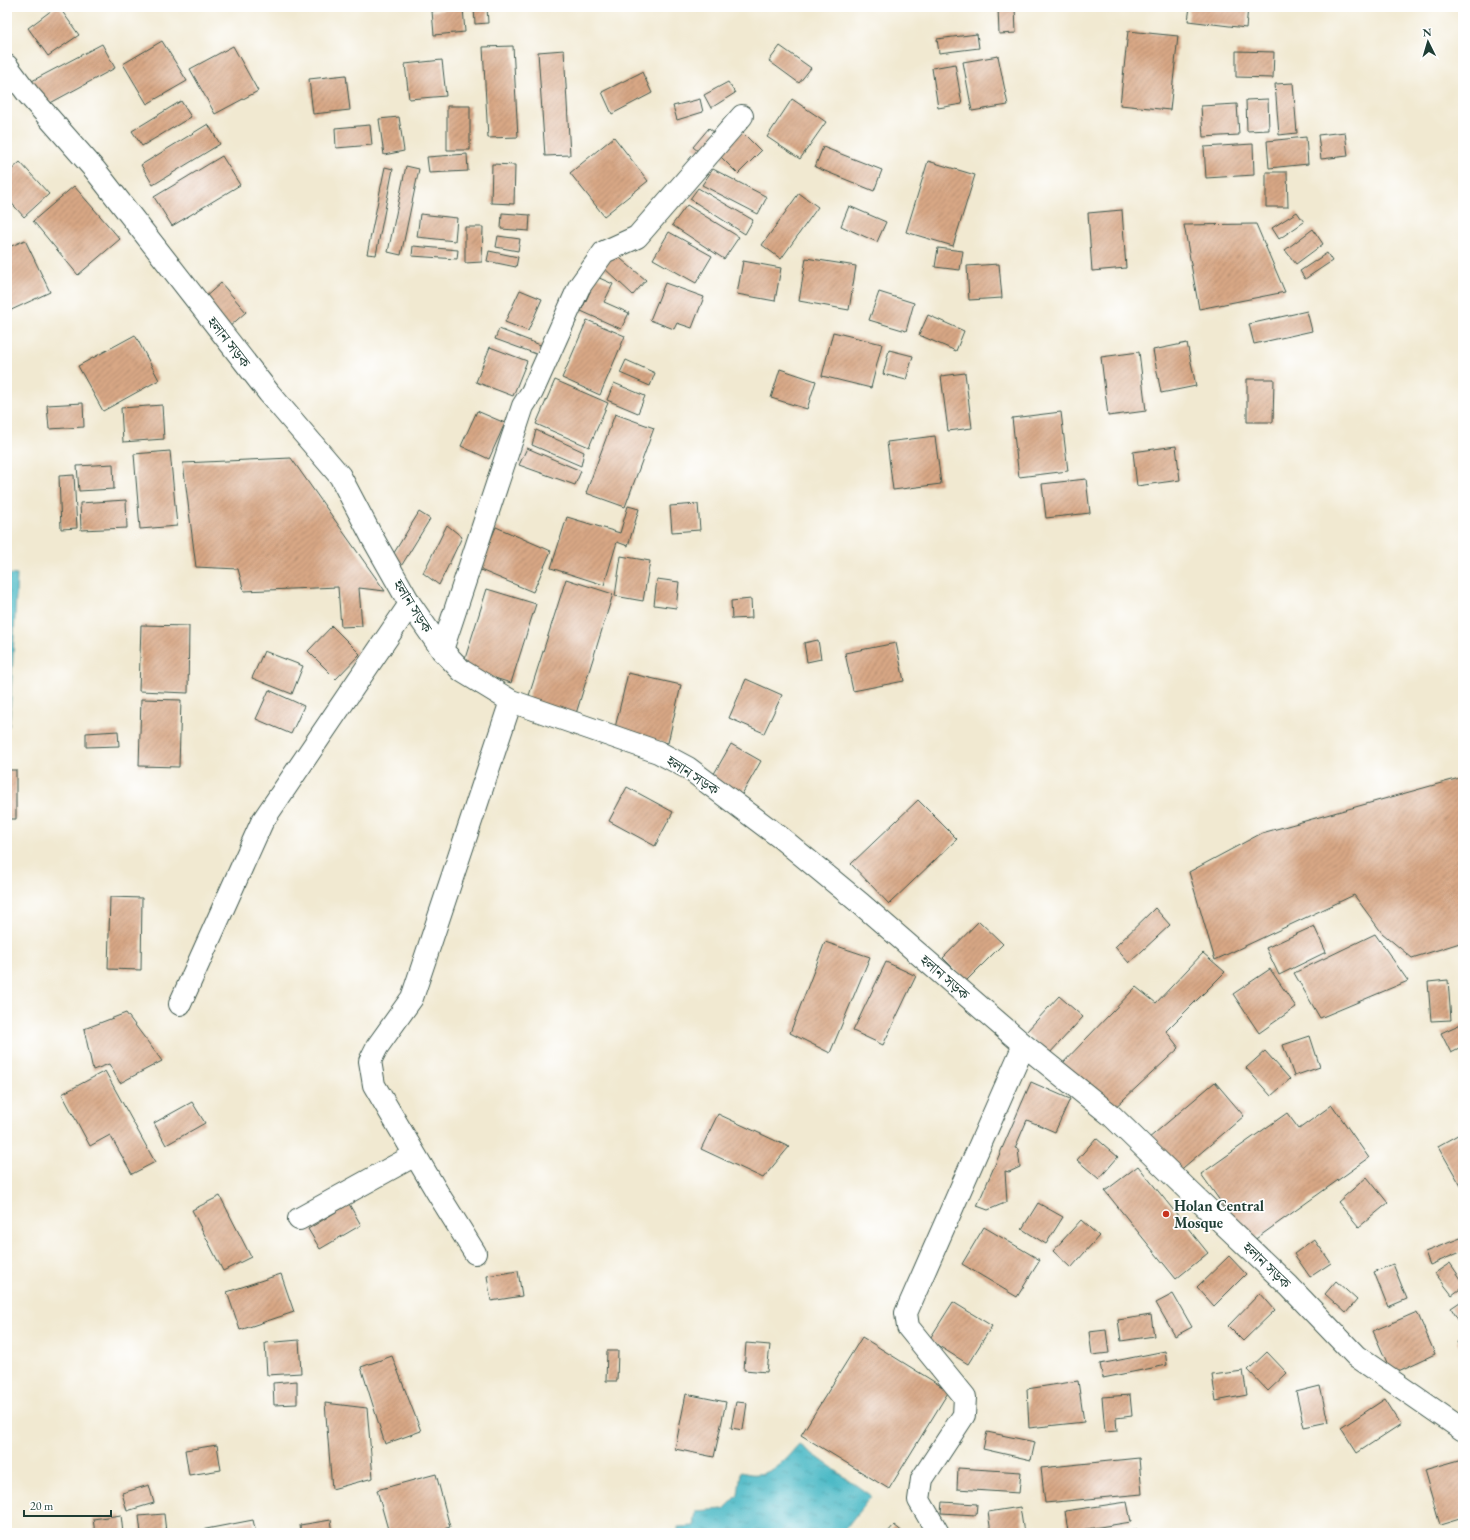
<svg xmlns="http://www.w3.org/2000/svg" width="1470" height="1540" viewBox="0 0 1470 1540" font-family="'EB Garamond','Noto Serif Bengali',serif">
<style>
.water{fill:url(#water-ripples);stroke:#367c7d}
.building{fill:url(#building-hatch)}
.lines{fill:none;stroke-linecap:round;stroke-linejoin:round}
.minor-casing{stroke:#3e574c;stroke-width:24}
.minor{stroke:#fff;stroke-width:22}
.poi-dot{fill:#c8321e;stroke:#fff;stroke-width:1.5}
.labels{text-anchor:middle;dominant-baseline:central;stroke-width:3.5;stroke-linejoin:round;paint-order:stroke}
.street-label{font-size:15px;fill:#1f3d34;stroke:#fff}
.poi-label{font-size:15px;font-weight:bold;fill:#1f3d34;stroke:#fff;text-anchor:start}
</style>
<defs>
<pattern id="water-ripples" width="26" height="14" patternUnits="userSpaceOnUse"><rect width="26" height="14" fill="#4dbac6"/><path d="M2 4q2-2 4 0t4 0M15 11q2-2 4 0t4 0" fill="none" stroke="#3f98a2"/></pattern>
<pattern id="building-hatch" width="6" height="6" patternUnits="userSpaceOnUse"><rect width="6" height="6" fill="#d8a785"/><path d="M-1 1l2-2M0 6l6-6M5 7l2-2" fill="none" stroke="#af896e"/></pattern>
</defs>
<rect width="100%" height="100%" fill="#fff"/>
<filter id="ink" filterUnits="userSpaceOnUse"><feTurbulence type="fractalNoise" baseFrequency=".025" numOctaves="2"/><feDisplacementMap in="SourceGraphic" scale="8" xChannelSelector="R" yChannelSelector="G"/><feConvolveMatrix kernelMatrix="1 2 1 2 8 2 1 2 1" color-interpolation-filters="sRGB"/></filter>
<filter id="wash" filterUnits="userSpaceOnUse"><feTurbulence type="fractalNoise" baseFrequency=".012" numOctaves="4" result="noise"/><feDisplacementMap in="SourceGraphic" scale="16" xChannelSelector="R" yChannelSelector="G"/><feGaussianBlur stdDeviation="0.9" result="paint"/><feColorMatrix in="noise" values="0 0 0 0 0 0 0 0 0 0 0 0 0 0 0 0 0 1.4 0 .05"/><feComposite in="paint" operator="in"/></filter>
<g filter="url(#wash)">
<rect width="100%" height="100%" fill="#f1e9d1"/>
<path class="water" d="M7,574L17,575L10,716L9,726H7Z
M799,1444L871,1496L842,1533H678V1527L694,1526L696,1511L724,1509L738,1495L741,1472C746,1473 752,1475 757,1474C776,1473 787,1457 799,1444Z"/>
<g id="blocks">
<path class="building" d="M56,7H59L79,35L48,56L28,28Z
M474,7H487L488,23L475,24Z
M998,7H1015L1016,33L999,34Z
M1190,7H1248L1246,28L1188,21Z
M463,8L465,32L434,35L432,11Z
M1128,31L1178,36L1170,110L1120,105Z
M977,34L979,48L939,53L937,39Z
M162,41L187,81L147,104L123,64Z
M102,44L115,68L43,107L30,82Z
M233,46L258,91L215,114L190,69Z
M513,46L518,137L488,138L483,47Z
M780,46L811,68L799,83L769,61Z
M564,50L570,155L545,156L538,52Z
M1236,51L1274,52L1273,78L1236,77Z
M998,56L1008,105L972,111L963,62Z
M442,60L446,96L409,99L405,64Z
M955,64L962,104L938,108L932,68Z
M642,72L652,93L612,114L602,92Z
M346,75L350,110L313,114L309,79Z
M728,82L735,93L711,108L704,95Z
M1293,83L1297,133L1279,135L1275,84Z
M700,99L703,112L677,120L673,106Z
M792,99L826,122L800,159L767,137Z
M1268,99L1269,130L1247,131L1246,100Z
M181,101L191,117L142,146L132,131Z
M1237,104L1239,135L1203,137L1201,106Z
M447,106H470V150H447Z
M399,117L404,151L384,155L379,119Z
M208,124L220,144L153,185L141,165Z
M370,125L372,145L336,148L335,128Z
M709,128L720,137L704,156L693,147Z
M742,132L761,151L738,174L719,155Z
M1345,132L1348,156L1321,159L1318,135Z
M614,137L648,181L604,216L570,173Z
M1306,137L1308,164L1269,168L1267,141Z
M1253,144L1254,175L1206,178L1204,147Z
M823,147L882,170L874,191L815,167Z
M467,154L468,171L429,173L427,157Z
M222,156L240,185L172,226L154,197Z
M928,161L975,175L953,246L906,232Z
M20,162L49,194L24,217L7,198V174Z
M492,164L515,165L514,204L491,203Z
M406,166L419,169L401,255L388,252Z
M385,167L393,169L376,255L367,254Z
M713,169L767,197L758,214L702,185Z
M1266,172H1287L1288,207H1266Z
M74,186L120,239L78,275L33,221Z
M698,188L753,220L745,234L690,199Z
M799,193L818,207L781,259L762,245Z
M687,205L739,237L724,259L672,225Z
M849,206L886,222L877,242L841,226Z
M1122,210L1126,268L1092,271L1088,213Z
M1297,212L1304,222L1279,239L1272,228Z
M502,213L530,215L529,231L501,229Z
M420,214L457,218L455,241L417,237Z
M1256,224L1285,292L1199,309L1184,225Z
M465,227H483L482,262L465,263Z
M1313,229L1323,244L1296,264L1285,250Z
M669,232L712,256L696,283L653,259Z
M498,236L520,239L518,251L496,247Z
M25,240L50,292L7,312V248Z
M413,246L458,250L457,259L412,256Z
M938,248L963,251L960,270L935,267Z
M489,251L518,257L516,267L487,261Z
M1327,253L1332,261L1305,279L1300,271Z
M615,254L646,280L633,295L603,267Z
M806,258L856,266L849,310L799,301Z
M743,261L781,268L775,301L737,294Z
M999,264L1002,298L969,300L967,266Z
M597,277L613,284L604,302L629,313L621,329L581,311Z
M221,283L246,312L228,328L203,299Z
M665,283L704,297L692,328L677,323L674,329L650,320Z
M520,290L542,299L528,331L505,322Z
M879,292L914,303L906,331L869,320Z
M1307,311L1312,331L1254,344L1249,324Z
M928,315L964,331L956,351L919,335Z
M587,320L625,336L600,395L562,378Z
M499,329L543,346L539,355L495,339Z
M833,332L882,344L871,388L822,376Z
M135,335L159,380L103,411L78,366Z
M1187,343L1196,386L1161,393L1153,350Z
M490,347L527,361L513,396L476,382Z
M889,350L913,356L906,380L883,374Z
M1139,352L1146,411L1108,416L1101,357Z
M626,360L655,373L650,386L620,373Z
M780,369L816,381L807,409L771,398Z
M965,373L972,428L948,431L941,376Z
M1247,379H1274L1273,422H1247Z
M555,380L608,403L589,447L536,424Z
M614,383L645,396L638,413L607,400Z
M83,403L84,427L49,429L47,405Z
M162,405L164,439L123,442L121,408Z
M477,411L505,423L489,459L461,446Z
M1061,412L1068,471L1019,477L1012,418Z
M615,414L654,428L625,507L586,493Z
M536,430L584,452L581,466L532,445Z
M935,436L941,484L893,490L887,442Z
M1176,446L1180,480L1137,486L1133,452Z
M527,448L581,471L575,485L519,465Z
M170,451L177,526L140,529L134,454Z
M291,458L385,591L359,588L362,626L341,627L338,587L244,591L238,569L196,567L183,463Z
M113,464L114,489L79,491L77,466Z
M74,475L77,528L61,529L59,476Z
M1086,479L1090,513L1046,518L1042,484Z
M126,500L127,528L81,530L80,503Z
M698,504L700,530L672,532L670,506Z
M628,506L639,509L628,546L617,542L604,585L551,568L567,517L620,533Z
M419,512L430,519L400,568L389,561Z
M447,525L462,537L439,585L423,573Z
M496,527L551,551L533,592L478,569Z
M621,556L650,561L643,601L615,596Z
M566,579L613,594L574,720L526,705Z
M657,579L679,582L676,608L654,605Z
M487,589L536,604L511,683L462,668Z
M751,599L752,618L732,619L731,601Z
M141,625L189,626L188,693L139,691Z
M332,626L360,654L336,679L308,651Z
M818,640L821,659L807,662L804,643Z
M896,643L904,681L853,691L845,653Z
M264,651L303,666L292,694L252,678Z
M628,673L681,685L668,743L614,732Z
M746,679L782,695L764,733L729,718Z
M269,690L304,706L291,734L256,719Z
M141,699L181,700L179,767L139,766Z
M118,731L119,746L86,747V733Z
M731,744L761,761L741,796L711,779Z
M7,770H16V819H7Z
M1463,777V942L1412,958L1382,933L1354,895L1215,960L1189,872L1262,833Z
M627,787L673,812L655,846L609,821Z
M918,800L957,839L889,904L851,864Z
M110,897L142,898L141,970L108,969Z
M1155,908L1170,925L1129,963L1115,947Z
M979,921L1003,944L966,981L943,958Z
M1314,926L1326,952L1279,975L1266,948Z
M1375,934L1408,981L1320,1018L1294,973Z
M825,942L870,957L830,1053L790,1033Z
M1203,953L1225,972L1166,1031L1179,1048L1110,1112L1060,1066L1136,987L1156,1003Z
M886,962L916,976L883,1045L853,1031Z
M1270,969L1296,1007L1259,1033L1233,994Z
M1448,980L1451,1020L1431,1021L1428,982Z
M1059,996L1083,1017L1049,1054L1026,1032Z
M126,1013L162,1061L120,1083L109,1064L93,1070L84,1029Z
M1463,1023V1047L1451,1053L1441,1033Z
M1310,1036L1320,1067L1294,1076L1283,1045Z
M1265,1051L1290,1079L1271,1096L1246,1068Z
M105,1071L155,1162L132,1174L110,1135L90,1146L62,1094Z
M1031,1082L1070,1099L1055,1132L1027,1120L1015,1148L1018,1149L1020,1167L1009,1172L1005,1171L1007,1202L988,1210L977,1206Z
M1215,1082L1244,1116L1177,1173L1148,1139Z
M192,1102L205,1123L166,1145L154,1123Z
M1332,1105L1369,1158L1250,1243L1201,1174L1287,1113L1299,1129Z
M718,1114L789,1147L763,1178L701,1149Z
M1463,1132V1185L1461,1186L1438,1146Z
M1096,1138L1118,1157L1099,1179L1077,1160Z
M1138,1166L1208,1253L1176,1279L1105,1191Z
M1367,1177L1388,1203L1359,1227L1338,1202Z
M220,1196L251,1257L223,1271L192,1210Z
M1038,1203L1063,1217L1046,1244L1022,1229Z
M349,1204L361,1225L320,1249L308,1229Z
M1081,1220L1099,1236L1071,1268L1053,1251Z
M984,1227L1040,1260L1017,1297L962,1264Z
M1463,1237V1251L1430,1265L1425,1252Z
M1314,1239L1331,1263L1310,1277L1294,1254Z
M1229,1256L1246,1274L1214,1306L1197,1287Z
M1450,1263L1463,1282V1287L1452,1295L1435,1273Z
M1393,1264L1407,1299L1388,1307L1374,1272Z
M518,1271L522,1296L491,1301L487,1276Z
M281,1274L294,1312L240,1330L227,1292Z
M1336,1281L1357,1300L1346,1313L1325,1294Z
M1260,1293L1275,1310L1243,1341L1228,1326Z
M1173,1294L1192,1327L1175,1336L1156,1303Z
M1463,1300V1328L1451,1308Z
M953,1302L992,1326L968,1364L929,1340Z
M1417,1312L1435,1354L1392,1374L1373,1331Z
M1151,1315L1154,1336L1121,1341L1118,1320Z
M1106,1330L1109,1353L1092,1355L1089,1332Z
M862,1337L949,1391L889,1489L801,1435Z
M1463,1338V1353L1457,1342Z
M299,1340L301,1373L267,1375L265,1343Z
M746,1343L770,1345L767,1372L744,1370Z
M607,1351H618L617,1381H606Z
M1165,1351L1167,1365L1103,1378L1100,1364Z
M1267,1352L1287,1373L1268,1391L1248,1370Z
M392,1356L421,1431L385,1444L361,1367Z
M1243,1371L1247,1395L1216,1401L1212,1375Z
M297,1381V1404L274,1405L273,1383Z
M1078,1381L1084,1422L1029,1428L1027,1389Z
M1320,1386L1328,1422L1304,1427L1296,1392Z
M686,1394L726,1402L714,1457L675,1449Z
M1130,1395L1132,1416L1116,1418L1117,1431L1105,1432L1102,1397Z
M1385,1399L1401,1424L1357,1453L1341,1428Z
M736,1402L747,1403L743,1430L731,1428Z
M325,1403L367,1408L373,1478L332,1489Z
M987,1432L1035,1442L1031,1460L983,1449Z
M217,1445L221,1470L189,1475L185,1450Z
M1139,1458L1142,1494L1045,1503L1041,1468Z
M1463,1459V1518L1440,1525L1424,1470Z
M958,1468L1021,1472L1019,1493L957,1489Z
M436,1474L450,1527L431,1533H389L377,1490Z
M149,1485L154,1503L127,1511L122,1493Z
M942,1502L977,1504L976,1515L941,1513Z
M1127,1502L1131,1522L1068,1532L1065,1511Z
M1020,1507L1024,1533H991L988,1512Z
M164,1514L166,1532L141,1533L139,1516Z
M121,1515L123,1533H95L93,1519Z
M253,1520L256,1533H202L201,1530Z
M331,1520L333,1533H301L300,1525Z
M894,1525L904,1533H887Z
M1137,1530L1138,1533H1125V1531Z"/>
</g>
</g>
<g filter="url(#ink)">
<use href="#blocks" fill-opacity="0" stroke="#3e574c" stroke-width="1"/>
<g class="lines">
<defs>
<path id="minor" d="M7,66L28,94L95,170L269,393L340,476L372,537L410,604L442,650L462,671L511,701L658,752L688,768L781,838L861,904L1024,1045L1112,1116L1191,1193L1289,1286L1356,1356L1463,1430
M442,650L523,406L532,392L579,287L604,252L637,237L742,116
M180,1004L262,822L410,604
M299,1219L415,1155
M475,1253L437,1192L374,1085L370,1061L377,1047L412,998L511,701
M938,1533L919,1500L922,1479L964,1415L965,1397L908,1327L906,1313L1024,1045"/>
</defs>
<use href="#minor" class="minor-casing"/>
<use href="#minor" class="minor"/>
</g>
</g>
<circle class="poi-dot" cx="1166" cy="1214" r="4"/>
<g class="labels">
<g class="street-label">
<text transform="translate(229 342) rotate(52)">হলান সড়ক</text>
<text transform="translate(413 606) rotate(58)">হলান সড়ক</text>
<text transform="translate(693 775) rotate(33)">হলান সড়ক</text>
<text transform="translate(945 977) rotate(41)">হলান সড়ক</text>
<text transform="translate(1267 1265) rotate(44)">হলান সড়ক</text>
</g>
<g class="poi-label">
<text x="1174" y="1205">Holan Central<tspan x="1174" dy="17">Mosque</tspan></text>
</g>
</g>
<rect width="1470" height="1540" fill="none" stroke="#fff" stroke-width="24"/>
<g transform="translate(1428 42) rotate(355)" stroke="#ffffff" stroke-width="3" paint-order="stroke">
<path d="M0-3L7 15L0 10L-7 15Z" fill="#1f3d34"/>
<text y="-6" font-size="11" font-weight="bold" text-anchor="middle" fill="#1f3d34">N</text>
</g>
<path d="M24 1510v6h87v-6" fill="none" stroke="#1f3d34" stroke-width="2"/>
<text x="30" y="1510" font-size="12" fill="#1f3d34" stroke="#ffffff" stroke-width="3" paint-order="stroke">20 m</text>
</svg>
